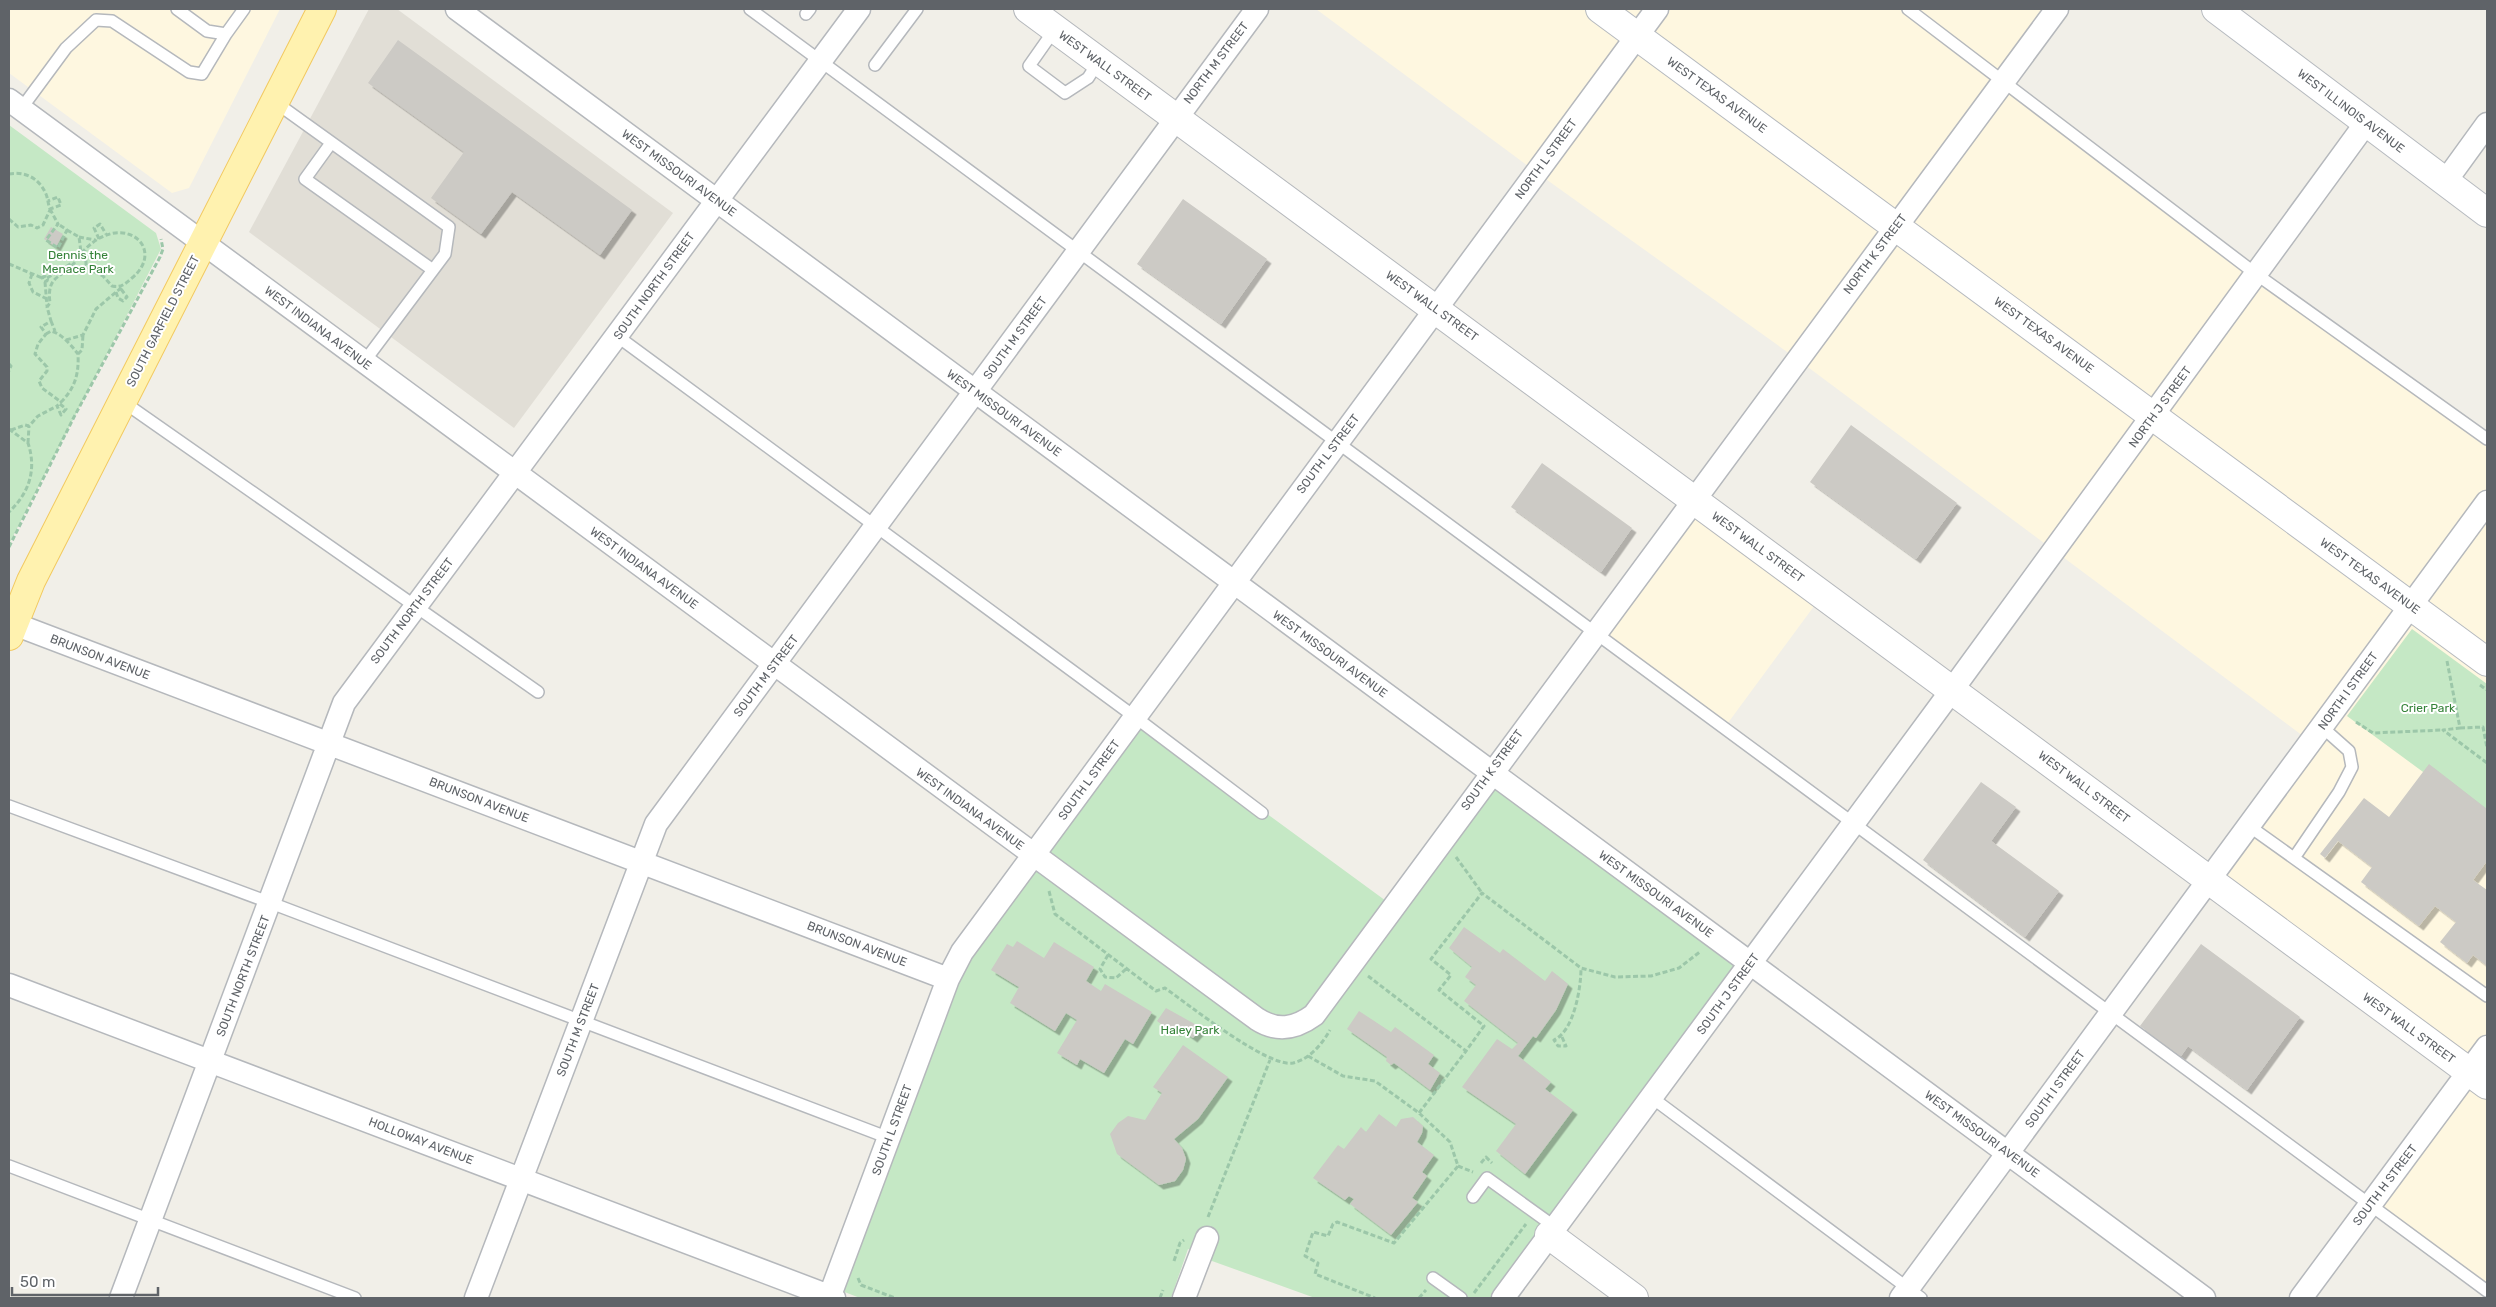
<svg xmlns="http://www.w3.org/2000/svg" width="2496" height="1307" viewBox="0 0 2496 1307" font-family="Rubik,sans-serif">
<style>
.commercial{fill:#fef7e0}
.education{fill:#e1ded6}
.green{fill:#c5e8c5}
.building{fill:#cccac5;filter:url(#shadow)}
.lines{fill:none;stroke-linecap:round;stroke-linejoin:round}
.service-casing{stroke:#b5b8bc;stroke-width:14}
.minor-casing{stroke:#b5b8bc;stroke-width:25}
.tertiary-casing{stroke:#b5b8bc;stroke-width:30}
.secondary-casing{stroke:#b6babf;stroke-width:30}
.primary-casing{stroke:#f2c960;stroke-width:30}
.path{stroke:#9cc7a9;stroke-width:3;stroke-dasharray:5 2.5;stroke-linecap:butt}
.service{stroke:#fff;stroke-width:11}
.minor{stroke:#fff;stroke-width:22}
.tertiary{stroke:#fff;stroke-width:28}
.secondary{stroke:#fff;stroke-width:28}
.primary{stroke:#fff2af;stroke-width:28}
.labels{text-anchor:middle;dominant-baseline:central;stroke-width:4;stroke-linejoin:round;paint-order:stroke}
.street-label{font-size:12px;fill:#5f6368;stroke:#fff}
.park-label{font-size:12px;fill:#348238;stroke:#fff}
</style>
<defs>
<filter id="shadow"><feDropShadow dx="4.5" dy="4.5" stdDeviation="0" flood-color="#0004"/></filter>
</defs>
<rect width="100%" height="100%" fill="#f1efe8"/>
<path class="commercial" d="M9,9H280L189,188L172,193L9,73Z
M1316,9H2057L2002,81L2487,441V1295L2368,1207L2468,1070L2209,880L2311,742L1797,359L1536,172Z
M1694,499L1823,594L1722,731L1592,636Z"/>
<path class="education" d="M369,9H397L673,213L514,428L249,232Z"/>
<path class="green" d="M9,125L156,233L161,249L9,544Z
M2412,629L2487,684V819L2347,716Z
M1135,717L1397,909L1494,781L1740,966L1491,1298H1315L1212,1261L1188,1249L1171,1298H860L842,1291L969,956L1037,870Z"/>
<path class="building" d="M398,40L632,210L600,255L512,192L481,234L431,198L464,152L368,83Z
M1183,199L1267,259L1221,324L1137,264Z
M51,227L63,234L56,247L44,239Z
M1851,425L1957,503L1916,559L1810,482Z
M1542,463L1632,528L1601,572L1511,507Z
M2429,764L2487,809V861L2473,880L2487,890V966L2473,955L2467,963L2440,942L2456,922L2435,906L2419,926L2361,882L2372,867L2338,841L2325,858L2320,854L2364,798L2389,817Z
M1981,782L2016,807L1991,841L2059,891L2025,937L1923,860Z
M1464,927L1500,953L1503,949L1545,981L1552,971L1568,984L1556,1010L1536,1038L1533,1036L1518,1056L1551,1082L1545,1089L1573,1110L1525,1174L1496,1151L1516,1124L1462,1087L1497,1039L1512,1049L1518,1043L1464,1001L1476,985L1465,977L1472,967L1449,948Z
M1017,941L1044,958L1054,942L1094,967L1086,981L1101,991L1105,984L1152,1012L1133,1044L1125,1039L1104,1073L1080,1059L1077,1065L1057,1053L1077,1020L1066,1013L1055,1031L1010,1003L1019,987L991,970L1007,944L1013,947Z
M2201,944L2300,1017L2247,1090L2188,1046L2181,1056L2140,1026Z
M1166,1008L1202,1028L1193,1038L1180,1029L1176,1032L1172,1027L1169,1030L1157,1021Z
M1359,1011L1391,1032L1395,1027L1434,1055L1428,1064L1440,1073L1430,1090L1394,1063L1391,1065L1386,1061L1387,1057L1347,1029Z
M1183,1045L1228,1077L1198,1119L1174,1139L1182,1148L1186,1159L1183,1170L1175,1181L1159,1185L1117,1154L1110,1134L1118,1123L1128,1116L1145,1120L1162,1093L1153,1087Z
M1379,1114L1396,1127L1401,1119L1413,1117L1423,1126L1422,1133L1417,1142L1434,1155L1422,1172L1427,1176L1412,1198L1418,1202L1391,1235L1350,1204L1354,1199L1349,1196L1345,1200L1313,1178L1338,1145L1344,1149L1361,1127L1366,1132Z"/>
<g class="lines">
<defs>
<path id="service" d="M177,9L207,31L226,34L244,9
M750,9L2487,1291
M1908,9L2256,274L2487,439
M806,14L810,9
M1055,29L1029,66L1065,93L1088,78L1099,61
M875,65L917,9
M275,102L449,227L445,254L364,362
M21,109L66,48L96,20L112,21L189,72L202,74L226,34
M331,143L305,179L433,270
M617,336L1135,717L1262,813
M122,401L538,692
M9,806L271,903L889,1138
M2249,826L2487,996
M2294,858L2339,792L2352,767L2349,751L2322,727
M1651,1097L1921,1298
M9,1166L355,1298
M1473,1197L1487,1178L1555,1227
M1433,1278L1461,1298"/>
<path id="minor" d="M457,9L2204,1298
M9,100L1257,1019C1277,1032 1295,1029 1314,1015L2057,9
M2445,182L2487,124
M9,622L948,979
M9,985L834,1298
M121,1298L344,703L859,9
M476,1298L656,824L1257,9
M829,1298L948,979L962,952L1657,9
M1184,1298L1207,1238
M1503,1298L1952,690L2366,123
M1901,1298L2487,502
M2301,1298L2487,1047"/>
<path id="tertiary" d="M1028,9L2487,1085
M1549,1235L1634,1298"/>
<path id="secondary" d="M1600,9L2487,662
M2216,9L2487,213"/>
<path id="primary" d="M9,636L31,581L322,9"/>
</defs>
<use href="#service" class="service-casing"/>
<use href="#minor" class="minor-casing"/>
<use href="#tertiary" class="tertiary-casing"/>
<use href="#secondary" class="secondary-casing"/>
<use href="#primary" class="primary-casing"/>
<path class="path" d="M9,174C25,171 39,178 46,194C48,199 48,204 50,209L61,205L58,197L48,201
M50,209L58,224L46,240L58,248L67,230L58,224
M9,219L18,227L31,225L37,228L43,225L50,210
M67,230L79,237L81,252
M79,237L95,240
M99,239L94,228L100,224L106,234
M77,259C116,205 170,246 132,278C125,284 121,288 112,286L103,276L91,270L86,265V250
M9,264L42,278
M32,274L29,283L33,292L47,299
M42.5 279a2.5 2.5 0 1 1 5 0a2.5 2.5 0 1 1-5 0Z
M47,278L72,263
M45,282L47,306
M116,292L118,298L123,301L127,297L121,289
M51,321L55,331
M46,334L51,331C62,334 71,345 78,354C79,374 75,388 61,402L42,388L39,381L47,371V367L35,354L38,344L46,334L41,327L51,321L47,307L50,303C46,272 64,280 77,259
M66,340L83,335L96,309L122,287
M78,354L82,350L83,335
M9,364L11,366L9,371
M60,404L66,409L61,415L57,406L61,402
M9,429L28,443C37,470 29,493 9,512
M11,430L25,425L29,426L38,416L57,406
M28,443L29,426
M9,547L74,417L160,257L163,249L161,239
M2447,661L2460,728L2443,730L2487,763
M2480,685L2487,690
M2356,722L2373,733L2443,730
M2460,728L2483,727L2487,748
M1456,857L1482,893
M1049,891L1055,914L1156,991L1165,988C1189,1005 1268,1068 1293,1063C1310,1059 1322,1044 1330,1030
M1108,955L1100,969L1105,977L1116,978L1126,969
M1368,976L1466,1051L1484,1026L1439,990L1451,975L1431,959L1482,893L1581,968L1615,977L1651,976L1679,968L1701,951
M1562,1037L1566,1046H1558L1554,1040C1574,1031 1581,988 1581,968
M1308,1056L1343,1076L1375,1081L1419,1113L1450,1142L1458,1166L1394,1243L1337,1222L1333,1224L1328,1236L1313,1232L1305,1256L1318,1263L1315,1274L1375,1298
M1419,1113L1466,1051
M1481,1163L1486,1157L1492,1163
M1458,1166L1473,1172
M1208,1217L1270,1060
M1174,1261L1180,1243L1184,1240
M858,1278L861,1285L895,1298
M1474,1293L1526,1224
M1160,1298L1163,1290
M1419,1298L1426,1290"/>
<use href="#service" class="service"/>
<use href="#minor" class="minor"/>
<use href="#tertiary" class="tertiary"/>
<use href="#secondary" class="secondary"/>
<use href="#primary" class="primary"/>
</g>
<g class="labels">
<g class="street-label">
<text transform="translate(1216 63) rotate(-53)">NORTH M STREET</text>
<text transform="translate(1105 66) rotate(36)">WEST WALL STREET</text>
<text transform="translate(1717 95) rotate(36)">WEST TEXAS AVENUE</text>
<text transform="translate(2351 111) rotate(37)">WEST ILLINOIS AVENUE</text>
<text transform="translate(1546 159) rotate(-54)">NORTH L STREET</text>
<text transform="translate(679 173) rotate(36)">WEST MISSOURI AVENUE</text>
<text transform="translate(1875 254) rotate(-53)">NORTH K STREET</text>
<text transform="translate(654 286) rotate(-54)">SOUTH NORTH STREET</text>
<text transform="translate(1432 306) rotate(36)">WEST WALL STREET</text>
<text transform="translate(163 321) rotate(-63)">SOUTH GARFIELD STREET</text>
<text transform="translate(318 328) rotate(37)">WEST INDIANA AVENUE</text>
<text transform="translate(2044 335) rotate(36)">WEST TEXAS AVENUE</text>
<text transform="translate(1015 338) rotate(-54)">SOUTH M STREET</text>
<text transform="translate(2160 407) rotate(-54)">NORTH J STREET</text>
<text transform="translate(1004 413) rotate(36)">WEST MISSOURI AVENUE</text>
<text transform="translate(1328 454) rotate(-53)">SOUTH L STREET</text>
<text transform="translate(1758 547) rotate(36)">WEST WALL STREET</text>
<text transform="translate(644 568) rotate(36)">WEST INDIANA AVENUE</text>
<text transform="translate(2370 576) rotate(36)">WEST TEXAS AVENUE</text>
<text transform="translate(412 611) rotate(-53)">SOUTH NORTH STREET</text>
<text transform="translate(1330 654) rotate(36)">WEST MISSOURI AVENUE</text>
<text transform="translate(100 657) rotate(21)">BRUNSON AVENUE</text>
<text transform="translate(766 676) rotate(-53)">SOUTH M STREET</text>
<text transform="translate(2348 691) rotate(-54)">NORTH I STREET</text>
<text transform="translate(1492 770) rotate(-54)">SOUTH K STREET</text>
<text transform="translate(1089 780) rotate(-54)">SOUTH L STREET</text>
<text transform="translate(2084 787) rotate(37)">WEST WALL STREET</text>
<text transform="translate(479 800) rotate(21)">BRUNSON AVENUE</text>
<text transform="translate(970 809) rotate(36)">WEST INDIANA AVENUE</text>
<text transform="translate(1656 894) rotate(36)">WEST MISSOURI AVENUE</text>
<text transform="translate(857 944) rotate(21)">BRUNSON AVENUE</text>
<text transform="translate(243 976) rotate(-69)">SOUTH NORTH STREET</text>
<text transform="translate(1728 994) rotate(-54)">SOUTH J STREET</text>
<text transform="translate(2409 1028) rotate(36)">WEST WALL STREET</text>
<text transform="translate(578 1030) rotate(-69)">SOUTH M STREET</text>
<text transform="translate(2055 1089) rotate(-54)">SOUTH I STREET</text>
<text transform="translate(892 1130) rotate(-70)">SOUTH L STREET</text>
<text transform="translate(1982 1134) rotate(36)">WEST MISSOURI AVENUE</text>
<text transform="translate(421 1141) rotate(21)">HOLLOWAY AVENUE</text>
<text transform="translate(2385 1185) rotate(-53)">SOUTH H STREET</text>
</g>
<g class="park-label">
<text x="78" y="255">Dennis the<tspan x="78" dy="14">Menace Park</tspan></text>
<text x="2428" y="708">Crier Park</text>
<text x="1190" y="1030">Haley Park</text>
</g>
</g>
<rect width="2496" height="1307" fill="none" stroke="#5f6368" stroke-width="20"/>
<path d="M12 1287v8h146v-8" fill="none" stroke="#5f6368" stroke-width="2.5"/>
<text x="20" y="1287" font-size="15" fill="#5f6368" stroke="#ffffff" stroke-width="4" paint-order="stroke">50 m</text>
</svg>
